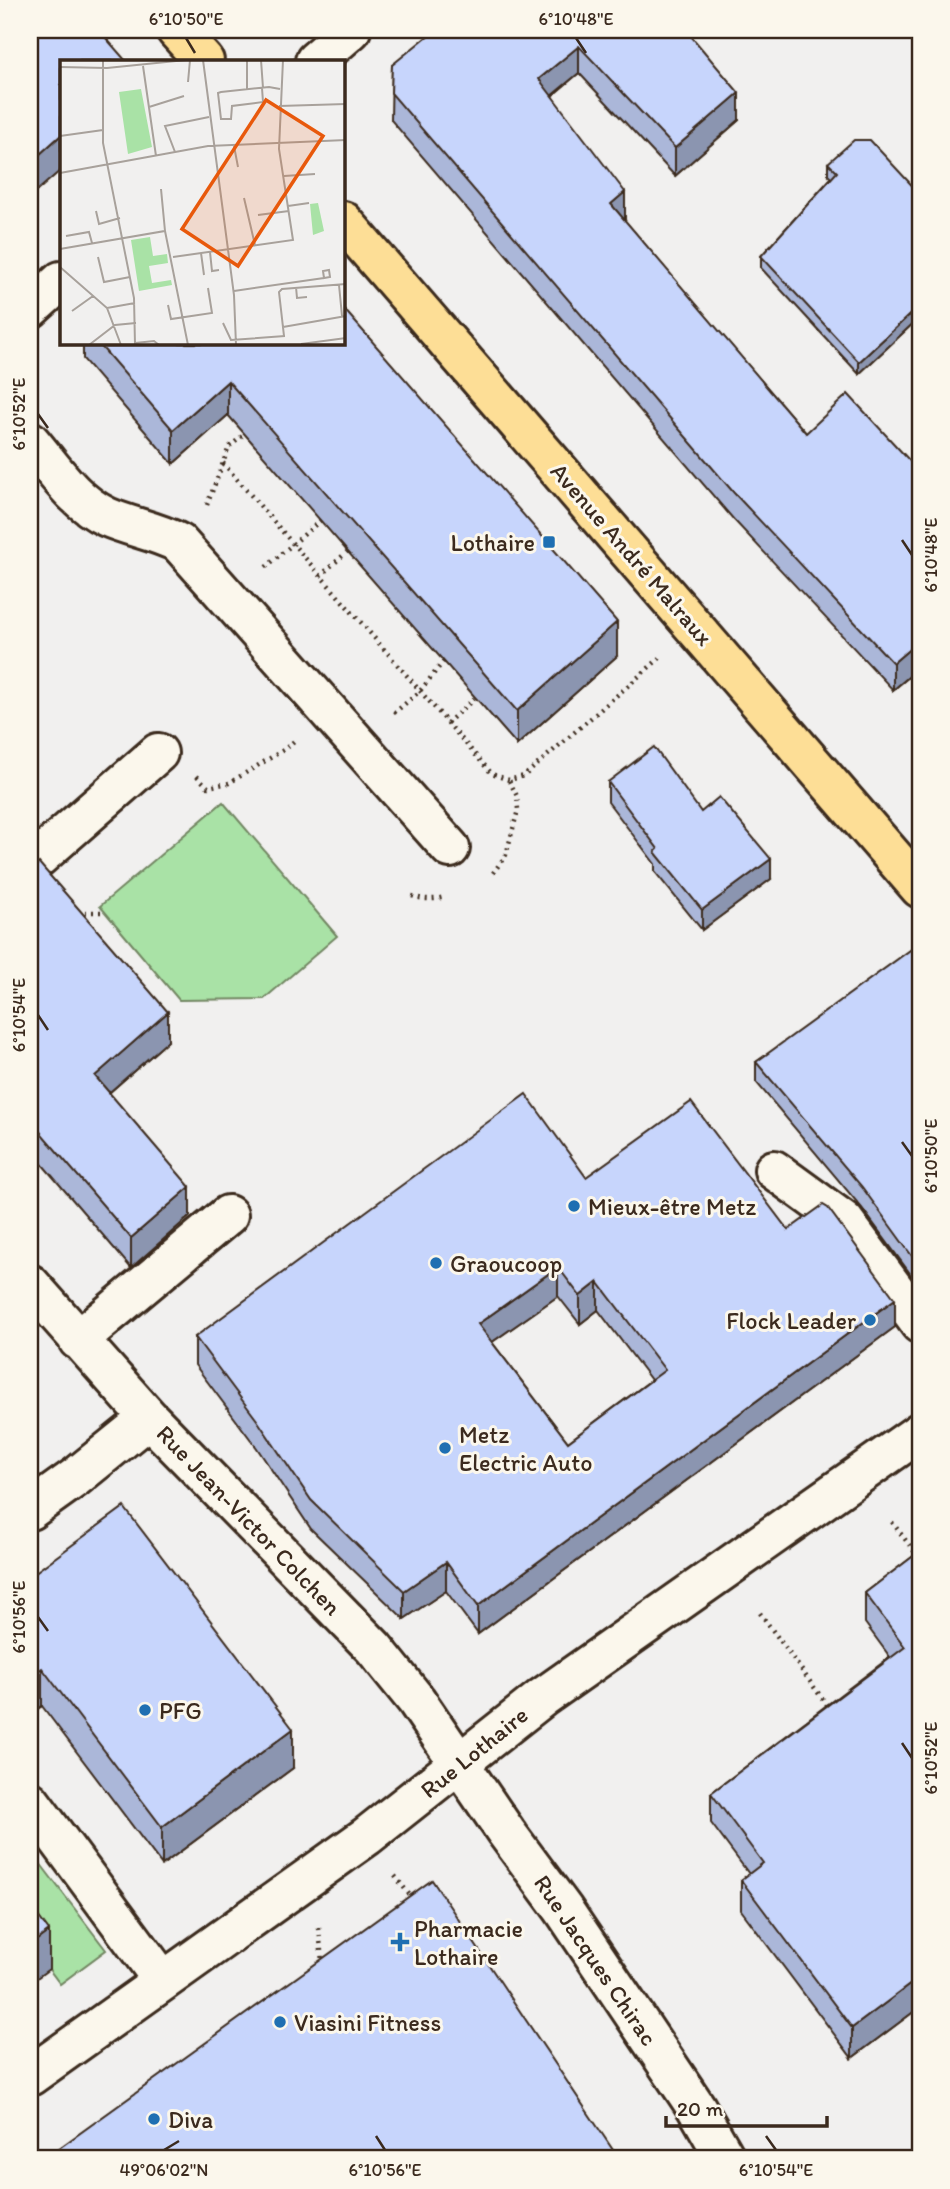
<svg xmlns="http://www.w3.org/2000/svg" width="950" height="2189" viewBox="0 0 950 2189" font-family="Itim,sans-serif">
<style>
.green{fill:#a9e2a6;stroke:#728662;stroke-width:2}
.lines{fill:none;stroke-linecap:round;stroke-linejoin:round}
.minor-casing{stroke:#3b2a1e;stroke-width:44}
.major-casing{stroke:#3b2a1e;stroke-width:44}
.path{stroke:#3b2a1e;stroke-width:4.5;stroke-dasharray:2 5;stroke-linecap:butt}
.minor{stroke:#fbf7ec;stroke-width:38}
.major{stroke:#fdde96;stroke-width:38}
.wall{fill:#abb7d9;stroke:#3b2a1e;stroke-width:2;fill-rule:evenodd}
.shaded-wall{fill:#8b95b0;stroke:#3b2a1e;stroke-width:2}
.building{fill:#c7d5fc;stroke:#3b2a1e;stroke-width:2;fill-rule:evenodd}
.ticks{fill:none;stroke:#3b2a1e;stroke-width:2.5}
.poi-dot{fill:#1f6fb2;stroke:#fbf7ec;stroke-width:2.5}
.labels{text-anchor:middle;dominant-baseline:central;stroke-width:6;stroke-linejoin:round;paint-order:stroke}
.poi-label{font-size:24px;fill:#3b2a1e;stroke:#fbf7ec;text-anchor:start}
.street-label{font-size:24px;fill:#3b2a1e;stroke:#fbf7ec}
.inset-road{fill:none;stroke:#a8a19b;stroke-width:2}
.view{fill:#e8590c;fill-opacity:0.15;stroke:#e8590c;stroke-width:3.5}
.inset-edge{fill:none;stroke:#3b2a1e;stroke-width:3.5}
.neatline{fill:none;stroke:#3b2a1e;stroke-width:2.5}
.ticks-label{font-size:18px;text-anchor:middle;fill:#3b2a1e}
</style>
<rect width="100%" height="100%" fill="#f1f0ef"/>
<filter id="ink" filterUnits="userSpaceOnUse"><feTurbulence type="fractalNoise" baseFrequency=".0143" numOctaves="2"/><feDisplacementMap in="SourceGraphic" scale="14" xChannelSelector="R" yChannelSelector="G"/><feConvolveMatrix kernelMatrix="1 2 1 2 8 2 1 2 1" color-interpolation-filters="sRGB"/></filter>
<g filter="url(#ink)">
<path class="green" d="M223,802L337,936L264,999L179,1000L100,906Z
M30,1850L106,1950L60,1984L30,1944V1910L34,1906L30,1901Z"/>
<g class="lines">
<defs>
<path id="minor" d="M315,61L351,30
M30,309L61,281
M30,441C53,468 74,502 107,517C130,527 156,531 179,543L450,848
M30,865L158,753
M774,1170L844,1221L920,1324
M30,1284L149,1418L374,1648L416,1700L506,1832L563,1909L696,2107L726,2159
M78,1340L228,1215
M30,1510L76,1477L149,1418
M30,1801L163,1981
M30,2076L367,1836L543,1697L920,1432"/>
<path id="major" d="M176,30L204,61
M343,221L920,888"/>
</defs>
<use href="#minor" class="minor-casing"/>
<use href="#major" class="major-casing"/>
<path class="path" d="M223,463L492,774L509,780L524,776L660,658
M207,505L229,447L245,434
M266,567L321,520
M320,576L348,551
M394,713L420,691L444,661
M447,723L476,697
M197,776L208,787L229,783L285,749L294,741
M493,873L506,855L518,810L517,796L509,780
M412,896C424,900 433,900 445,897
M78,912H105
M892,1522L920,1559
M760,1613L830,1709
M395,1876L412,1898
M319,1928L322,1962"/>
<use href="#minor" class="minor"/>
<use href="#major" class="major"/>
</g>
<path class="wall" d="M686,30L739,120L675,176L579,73L552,96L625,219L624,220L806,433L920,472V668L893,690L734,520L391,120L392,65Z
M828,163L920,194V317L859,374L761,268V256L831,178L828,175Z
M83,343H343L617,656L517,745L228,415L173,464L83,359Z
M608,782L701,812L771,879L702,930L655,872V864L608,802Z
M30,871L168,1041L109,1093L190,1216L131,1268L36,1157L30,1162Z
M920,957V1287L862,1208L756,1082V1062Z
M586,1177L788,1230L895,1327L478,1634L446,1591L404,1619L311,1529L257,1448L195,1365V1337ZM558,1296L580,1324L598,1310L651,1380L568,1442L492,1342Z
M920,1551V2007L852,2058L741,1910V1880L749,1874L711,1823V1793L890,1657L865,1623V1593Z
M30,1576L293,1768L162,1865L42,1706L30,1714Z"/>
<path class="shaded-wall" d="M579,46V73L539,106V79Z
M739,93V120L675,176V148Z
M61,135V170L30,197V163Z
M625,192V219L611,231V204Z
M920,305V317L859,374V362Z
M228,381V415L173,464V430Z
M617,622V656L517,745V711Z
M920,640V667L893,690V663Z
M771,859V879L702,930V910Z
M168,1012V1041L95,1105V1076Z
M36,1127V1157L30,1162V1133Z
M190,1187V1216L131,1268V1238Z
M558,1267V1296L478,1352V1324Z
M598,1282V1310L580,1324V1296Z
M895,1299V1327L478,1634V1606Z
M446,1562V1591L404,1619V1591Z
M42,1668V1706L30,1714V1676Z
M293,1729V1768L162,1865V1827Z
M49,1931V1969L30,1983V1945Z
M920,1977V2007L852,2058V2028Z"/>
<path class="building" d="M30,30H99L126,61H61V135L30,163Z
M435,30H686L739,93L675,148L579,46L539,79L625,192L611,204L806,433L848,394L920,472V640L893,663L734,493L391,93L392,65Z
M854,140H870L920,194V305L859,362L761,256L837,172L828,163Z
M343,308L617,622L517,711L228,381L173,430L98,343H343Z
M654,747L701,812L719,797L771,859L702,910L655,852L658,849L608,782Z
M39,863L168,1012L95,1076L190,1187L131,1238L36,1127L30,1133V1068L32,1066L30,1063V871Z
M913,948L920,957V1267L862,1187L756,1062Z
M526,1094L586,1177L691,1102L788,1230L823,1205L828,1208L895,1299L478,1606L446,1562L404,1591L311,1500L257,1420L195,1337ZM558,1267L580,1296L598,1282L665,1370L568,1442L478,1324Z
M124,1507L293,1729L162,1827L42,1668L30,1676V1576Z
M920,1551V1977L852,2028L741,1880L763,1863L711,1793L905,1647L865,1593Z
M432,1880L619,2159H44Z
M30,1905L49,1931L30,1945Z"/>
</g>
<path class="ticks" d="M186,38L195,53M576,38L586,53M38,414L48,428M902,540L912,555M38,1015L48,1030M902,1142L912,1156M38,1617L48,1631M902,1743L912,1758M376,2136L385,2150M766,2136L776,2150M164,2150L179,2141"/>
<g class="poi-dot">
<rect x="542" y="535" width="14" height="14" rx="3.5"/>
<circle cx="574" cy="1206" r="7"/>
<circle cx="436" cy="1263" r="7"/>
<circle cx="870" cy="1320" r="7"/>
<circle cx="445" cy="1448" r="7"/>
<circle cx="145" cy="1710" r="7"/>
<path d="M396.5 1931.5h7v7h7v7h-7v7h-7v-7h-7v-7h7z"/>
<circle cx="280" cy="2022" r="7"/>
<circle cx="154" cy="2119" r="7"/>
</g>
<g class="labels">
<g class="poi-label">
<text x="535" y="542" text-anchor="end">Lothaire</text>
<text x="588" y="1206">Mieux-être Metz</text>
<text x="450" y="1263">Graoucoop</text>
<text x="856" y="1320" text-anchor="end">Flock Leader</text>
<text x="459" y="1434">Metz<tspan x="459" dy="28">Electric Auto</tspan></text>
<text x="159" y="1710">PFG</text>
<text x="414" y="1928">Pharmacie<tspan x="414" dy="28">Lothaire</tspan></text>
<text x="294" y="2022">Viasini Fitness</text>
<text x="168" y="2119">Diva</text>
</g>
<g class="street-label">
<text transform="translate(632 554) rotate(49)">Avenue André Malraux</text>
<text transform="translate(249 1520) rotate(46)">Rue Jean-Victor Colchen</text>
<text transform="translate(474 1752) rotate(-39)">Rue Lothaire</text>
<text transform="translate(596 1960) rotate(56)">Rue Jacques Chirac</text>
</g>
</g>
<g transform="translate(60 60)">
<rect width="285" height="285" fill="#f1f0ef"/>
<path d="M81,29L92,87L68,94L59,32ZM258,143L264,171L253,175L250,144ZM90,177L93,196L107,194L108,203L89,206L92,223L111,220L112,225L79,231L71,180Z" fill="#a9e2a6"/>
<path class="inset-road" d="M43,0V83L74,238L75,285M143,0L174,235L176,285M201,0L203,28M83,6L96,96M0,7L47,8L126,0M128,22L130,0M202,28L203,42L172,46L171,59H161L158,33L161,32L209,27L220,29M187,29V0M219,46L286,44M89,47L124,36M0,76L43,70M174,86L178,107M115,92L105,66L149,57M0,113L148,86L286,80M224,116L255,114M101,129L105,171M184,138L195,185M228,146L249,143M36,151L39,164L60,158M198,155L229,151M6,176L29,172L32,183M0,189L105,171L128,285M150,192L152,211L159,210M141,193L144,215M38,197L44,222L70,217M113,197L233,180L219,89L223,0M0,207L47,248L61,285M269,210L270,217L264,218L263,211ZM279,225L282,256M236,227L237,238L247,237M174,231L264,218M108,245L111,259L152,253L148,228M47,248L75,243M12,251L33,236M163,263L171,280L225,276M223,267L286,256M224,276L219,232L222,229L286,224M75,283L94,281L99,285M241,284L286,278M29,285L55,265L76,263"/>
<path class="view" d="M206,40L263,76L178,206L122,169Z"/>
<rect width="285" height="285" class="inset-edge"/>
</g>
<rect width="950" height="2189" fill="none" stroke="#fbf7ec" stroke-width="77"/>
<path d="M666 2116v10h161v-10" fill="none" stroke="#3b2a1e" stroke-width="3.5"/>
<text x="677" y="2116" font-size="21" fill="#3b2a1e" stroke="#fbf7ec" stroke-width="5" paint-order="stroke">20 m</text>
<rect x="38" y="38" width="874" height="2112" class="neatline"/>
<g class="ticks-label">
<text x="186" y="25">6°10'50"E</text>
<text x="576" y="25">6°10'48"E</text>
<text transform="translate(19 414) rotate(-90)" y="6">6°10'52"E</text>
<text transform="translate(931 555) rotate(-90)" y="6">6°10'48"E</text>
<text transform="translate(19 1015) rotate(-90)" y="6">6°10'54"E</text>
<text transform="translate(931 1156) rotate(-90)" y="6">6°10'50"E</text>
<text transform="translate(19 1617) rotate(-90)" y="6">6°10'56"E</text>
<text transform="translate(931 1758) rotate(-90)" y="6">6°10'52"E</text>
<text x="164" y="2176">49°06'02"N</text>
<text x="385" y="2176">6°10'56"E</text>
<text x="776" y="2176">6°10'54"E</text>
</g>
</svg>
